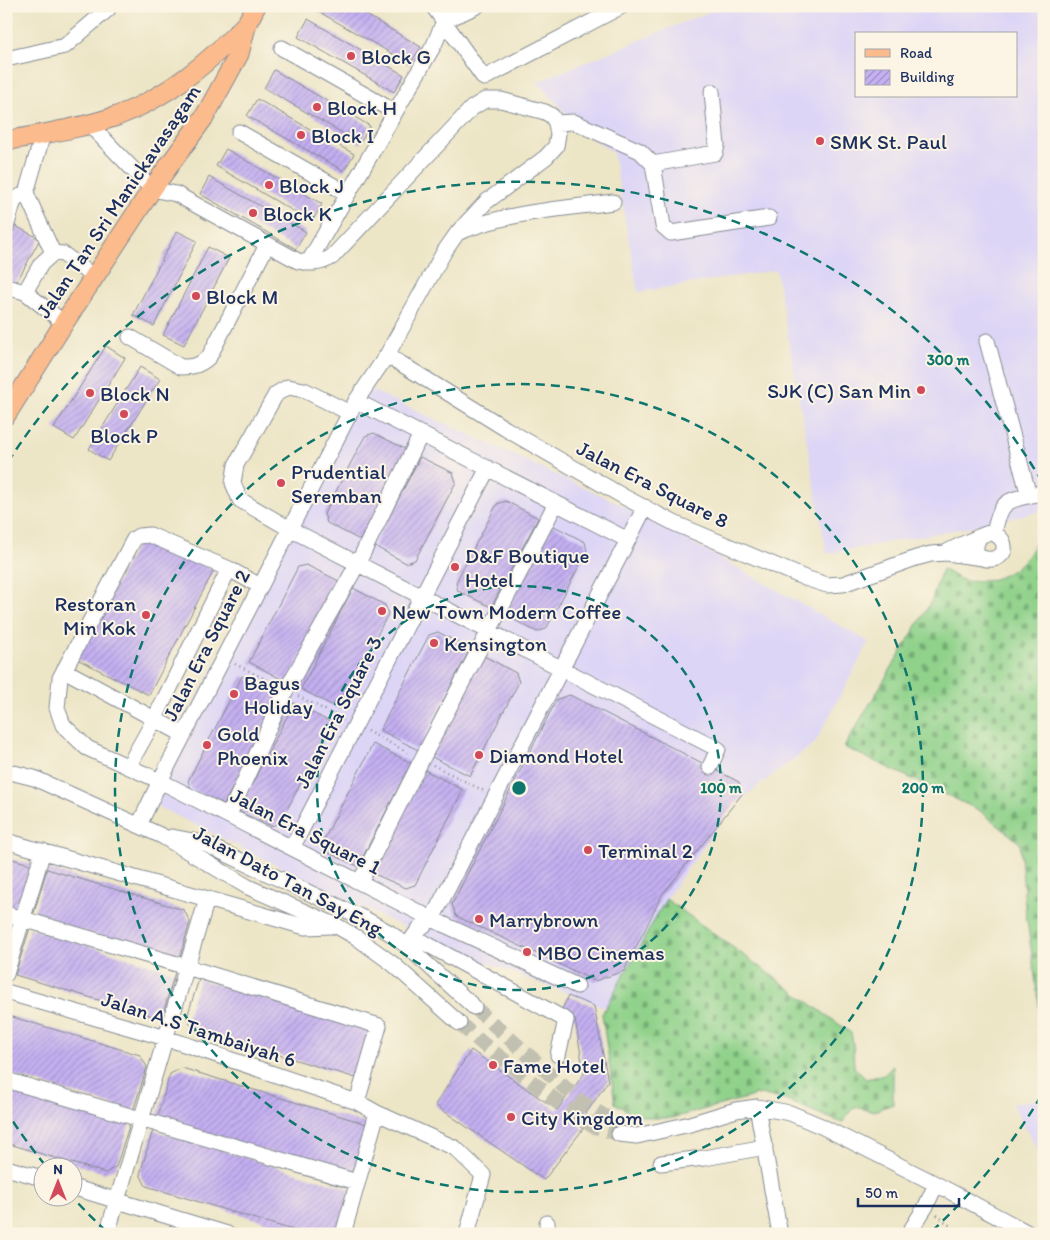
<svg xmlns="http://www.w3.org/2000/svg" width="1050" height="1240" viewBox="0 0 1050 1240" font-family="Itim,sans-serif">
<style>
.built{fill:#ddd5f6;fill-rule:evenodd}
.cemetery{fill:url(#cemetery-stones);stroke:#568074}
.building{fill:url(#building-hatch)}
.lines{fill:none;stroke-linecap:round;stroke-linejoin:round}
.minor-tunnel{stroke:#c2c1b1;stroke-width:15;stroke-dasharray:15 8;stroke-linecap:butt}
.minor-casing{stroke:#848a92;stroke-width:17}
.major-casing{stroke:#848a92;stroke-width:21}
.path{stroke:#848a92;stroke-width:2.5;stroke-dasharray:1 4;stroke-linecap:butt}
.minor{stroke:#fff;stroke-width:15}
.major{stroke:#fbbb8c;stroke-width:19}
.ring{fill:none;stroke:#0f766e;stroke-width:2.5;stroke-dasharray:9 6}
.poi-dot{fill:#d1495b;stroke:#fcf5e5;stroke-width:2}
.labels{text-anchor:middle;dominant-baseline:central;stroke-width:4;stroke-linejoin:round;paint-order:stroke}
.poi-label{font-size:21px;fill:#1b2f5e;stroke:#fcf5e5;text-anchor:start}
.street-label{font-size:21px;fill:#1b2f5e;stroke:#fcf5e5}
.centre{fill:#0f766e;stroke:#fcf5e5;stroke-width:2.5}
.ring-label{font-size:15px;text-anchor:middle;font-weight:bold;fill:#0f766e;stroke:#fcf5e5;stroke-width:4;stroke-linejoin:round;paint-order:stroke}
</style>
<defs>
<pattern id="cemetery-stones" width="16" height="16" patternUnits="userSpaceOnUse" patternTransform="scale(1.25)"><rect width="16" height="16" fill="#90d28b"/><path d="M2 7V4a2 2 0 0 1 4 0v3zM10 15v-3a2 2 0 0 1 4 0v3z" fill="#75ab75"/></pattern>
<pattern id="building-hatch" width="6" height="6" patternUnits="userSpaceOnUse" patternTransform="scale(1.25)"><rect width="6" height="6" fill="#c5b0f2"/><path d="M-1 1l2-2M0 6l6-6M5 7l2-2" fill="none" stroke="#9f90c7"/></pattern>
</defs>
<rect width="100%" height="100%" fill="#fcf5e5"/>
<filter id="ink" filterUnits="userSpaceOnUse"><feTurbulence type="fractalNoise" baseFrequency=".02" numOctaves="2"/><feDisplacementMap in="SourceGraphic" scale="10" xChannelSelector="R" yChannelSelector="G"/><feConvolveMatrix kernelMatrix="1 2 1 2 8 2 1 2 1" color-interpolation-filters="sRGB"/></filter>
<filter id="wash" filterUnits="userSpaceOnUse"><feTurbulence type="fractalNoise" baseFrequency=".0096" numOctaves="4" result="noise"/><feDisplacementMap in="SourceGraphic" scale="20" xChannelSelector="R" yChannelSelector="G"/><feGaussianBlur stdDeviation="1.12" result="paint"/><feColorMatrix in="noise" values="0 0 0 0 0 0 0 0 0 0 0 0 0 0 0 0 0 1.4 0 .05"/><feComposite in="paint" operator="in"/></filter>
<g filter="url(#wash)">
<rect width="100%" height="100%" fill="#ece5c6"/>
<path class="built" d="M724,6H1044V510L996,522L827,554L776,270L638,292L613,152L578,130L574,122L537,82ZM856,34H1016V96H856Z
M365,387L642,514L869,642L815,743L732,806L666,899L606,1008L449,948L378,915L143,799Z
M1044,1098V1161L1012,1104Z"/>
<path class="cemetery" d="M1044,521V1040L1025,906L1020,843L979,810L844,747L931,602L942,569C950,573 958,579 966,581C971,582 977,581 982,581C1015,579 1036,551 1044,521Z
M666,899L851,1033L853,1043L854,1067L866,1079L884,1075L893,1066V1104L874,1111L854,1107L842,1123L788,1101L761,1094L672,1118H650L630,1113L615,1103L602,1014Z"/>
<g id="blocks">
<path class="building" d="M316,6H351L421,47L410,64L314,9Z
M308,19L404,75L394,92L298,37Z
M274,70L370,126L360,143L264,88Z
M257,99L354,154L344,171L247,116Z
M226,149L322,204L312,222L216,166Z
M209,177L306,232L296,249L200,194Z
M10,223L40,239L14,287L6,283V230Z
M177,231L197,241L154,326L133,315Z
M208,247L229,258L184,345L163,335Z
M106,346L125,358L74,440L54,428Z
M140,367L160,379L108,461L89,449Z
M374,433L407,450L360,540L327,523L324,514L365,436Z
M420,457L453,473L456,482L415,560L406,563L374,546Z
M506,501L538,518L491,607L458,591L456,582L497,504Z
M552,525L585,542L587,551L546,629L537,632L505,615Z
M141,537L214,570L149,695L77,659Z
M306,565L339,581L287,682L249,662L298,567Z
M353,588L385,605L388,614L339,709L301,689Z
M438,632L470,649L418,750L380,730L429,635Z
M484,656L516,673L519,682L470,776L432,757Z
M242,676L280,696L224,804L191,789L188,781Z
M570,695L739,782L742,794L662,895L624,971L595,981L456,916L452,904L557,699Z
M294,703L332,723L280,823L271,826L238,811Z
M373,744L411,763L358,866L325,851L322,843Z
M425,770L463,790L415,885L406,888L372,873Z
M6,857L36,866L21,913L6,908Z
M47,869L184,910L190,922L179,960L33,916Z
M6,921L18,925L6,961Z
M30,928L175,972L164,1010L152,1016L15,975Z
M199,979L370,1031L356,1078L193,1029L187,1017Z
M568,996L594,1006L608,1081L578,1125L583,1129L544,1180L435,1105L471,1050L557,1110L584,1074L575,1019L561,1012Z
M6,1015L140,1055L147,1067L133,1111L6,1073Z
M182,1068L370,1125L354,1178L157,1118L170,1074Z
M6,1086L130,1123L116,1167L105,1173L6,1143Z
M153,1130L351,1189L337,1234H306L146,1186L140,1174Z"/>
</g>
</g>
<g filter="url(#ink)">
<use href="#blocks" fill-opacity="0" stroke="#848a92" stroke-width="1"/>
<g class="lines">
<path class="minor-tunnel" d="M474,1007L580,1101L604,1116L624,1125
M459,1023L483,1044L563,1106L593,1126L619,1134"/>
<defs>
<path id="minor" d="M433,6L484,78L622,6
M282,48L395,112
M6,59L65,46L108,9
M556,123L574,122L640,151L653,164L663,226L671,233L769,218
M89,124L152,189L176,194L298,261C311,264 320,264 332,257L472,108L485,100H501L545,112L552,116L556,123L558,134L556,146L546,157L486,202L458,232L444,252L387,355L356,401L160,781L139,825
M239,132L348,194
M653,164L715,153L717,146L712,92
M26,193L53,253
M6,197L14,200L26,193L43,134
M6,227L14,200
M462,231C509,212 562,209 613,202
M308,263L434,45L444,21L477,6
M6,287L25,292
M64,323L25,292L41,264L53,253L63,254L94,277
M130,337L181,367C194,367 200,365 209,357L267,245
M987,341L1029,496
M387,355L506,429L626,498L676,524L805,578L827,585L843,584L916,558L931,554L946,553L983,558
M356,401L628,540
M350,413L304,390L288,387L276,394L236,465L233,483L240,500L290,529L718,749L710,767
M994,534C1001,495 1010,501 1044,492
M947,552C952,549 986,533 989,533C995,533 999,536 1002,540C1015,565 963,567 979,538
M229,569L150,535L139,536L134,539L60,678L57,708L63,725L87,748L160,781L432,919L577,986
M64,670L184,735
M128,767L154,720L229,569L260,586
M6,771L34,778L162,836L248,887L335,925L356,937L393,964L459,1023
M229,815L286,690L358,563L421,434
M172,837L203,843L365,919L390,933L407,946L474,1007
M6,841L305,927L331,926
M292,848L488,468
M360,882L422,759L556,503
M6,914L187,967L379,1026L357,1102
M414,937L566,1020L558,1055
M407,946L419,929L432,919L645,507
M6,974L43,851
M6,992L166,1038L357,1102L377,1113L455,1148L483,1175L467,1234
M6,1080L357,1182
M757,1107L780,1234
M619,1134L637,1136L690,1124L736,1110L757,1107L790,1113L821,1126L936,1184L1030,1234
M661,1163L704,1158L765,1147
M6,1168L42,1178
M72,1187L227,1234
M547,1223L548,1234
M107,1234L207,899
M343,1234L377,1113
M912,1234L911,1230L926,1206L936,1184"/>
<path id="major" d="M6,141C43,134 82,128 117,116C168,97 209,62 246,24
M6,415L64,323L152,189L205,116L239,54L247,23L256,6"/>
</defs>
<use href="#minor" class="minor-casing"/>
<use href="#major" class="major-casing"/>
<path class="path" d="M235,664L275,684
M298,696L344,720
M367,731L411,754
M433,765L484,791
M937,1215L960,1234"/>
<use href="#minor" class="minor"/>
<use href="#major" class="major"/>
</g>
</g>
<g class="ring">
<circle cx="519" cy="788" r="202"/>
<circle cx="519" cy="788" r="404"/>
<path d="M1041 1096A606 606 0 0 1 932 1231M106 1231A606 606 0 0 1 76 1201M45 1165A606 606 0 0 1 8 1114M8 462A606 606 0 0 1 1041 480"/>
</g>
<g class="poi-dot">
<circle cx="351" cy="56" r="5"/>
<circle cx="317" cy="107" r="5"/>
<circle cx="301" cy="135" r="5"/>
<circle cx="820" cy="141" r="5"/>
<circle cx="269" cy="185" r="5"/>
<circle cx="253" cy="213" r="5"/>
<circle cx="196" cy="296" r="5"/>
<circle cx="921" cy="390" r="5"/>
<circle cx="90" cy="393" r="5"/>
<circle cx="124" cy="414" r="5"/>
<circle cx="281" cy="483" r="5"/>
<circle cx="455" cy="567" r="5"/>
<circle cx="382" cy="611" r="5"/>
<circle cx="146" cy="615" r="5"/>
<circle cx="434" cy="643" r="5"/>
<circle cx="234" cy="694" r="5"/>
<circle cx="207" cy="745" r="5"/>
<circle cx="479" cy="755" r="5"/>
<circle cx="588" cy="850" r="5"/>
<circle cx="479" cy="919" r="5"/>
<circle cx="527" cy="952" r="5"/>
<circle cx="493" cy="1065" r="5"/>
<circle cx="511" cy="1117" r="5"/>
</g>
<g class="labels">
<g class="poi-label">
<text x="361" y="56">Block G</text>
<text x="327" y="107">Block H</text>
<text x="311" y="135">Block I</text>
<text x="830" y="141">SMK St. Paul</text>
<text x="279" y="185">Block J</text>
<text x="263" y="213">Block K</text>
<text x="206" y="296">Block M</text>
<text x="911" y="390" text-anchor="end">SJK (C) San Min</text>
<text x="100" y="393">Block N</text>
<text x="124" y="435" text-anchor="middle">Block P</text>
<text x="291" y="471">Prudential<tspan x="291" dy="24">Seremban</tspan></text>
<text x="465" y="555">D&amp;F Boutique<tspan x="465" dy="24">Hotel</tspan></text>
<text x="136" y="603" text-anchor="end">Restoran<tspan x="136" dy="24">Min Kok</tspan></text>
<text x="392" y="611">New Town Modern Coffee</text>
<text x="444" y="643">Kensington</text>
<text x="244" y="682">Bagus<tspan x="244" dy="24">Holiday</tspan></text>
<text x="217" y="733">Gold<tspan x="217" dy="24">Phoenix</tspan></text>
<text x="489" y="755">Diamond Hotel</text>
<text x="598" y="850">Terminal 2</text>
<text x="489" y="919">Marrybrown</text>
<text x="537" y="952">MBO Cinemas</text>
<text x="503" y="1065">Fame Hotel</text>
<text x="521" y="1117">City Kingdom</text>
</g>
<g class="street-label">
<text transform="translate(118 201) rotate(-56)">Jalan Tan Sri Manickavasagam</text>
<text transform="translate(653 484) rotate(27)">Jalan Era Square 8</text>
<text transform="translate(206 645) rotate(-63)">Jalan Era Square 2</text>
<text transform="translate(338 712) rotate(-63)">Jalan Era Square 3</text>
<text transform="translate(306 831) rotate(27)">Jalan Era Square 1</text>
<text transform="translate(288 880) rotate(28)">Jalan Dato Tan Say Eng</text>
<text transform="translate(199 1029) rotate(18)">Jalan A.S Tambaiyah 6</text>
</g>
</g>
<circle cx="519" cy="788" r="8" class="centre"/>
<g class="ring-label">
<text x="948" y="365">300 m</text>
<text x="721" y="793">100 m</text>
<text x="923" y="793">200 m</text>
</g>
<rect width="1050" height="1240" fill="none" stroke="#fcf5e5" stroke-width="25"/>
<rect x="855" y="32" width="162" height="65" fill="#fcf5e5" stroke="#a2a6af"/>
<rect x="865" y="49" width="25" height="8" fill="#fbbb8c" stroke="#a2a6af"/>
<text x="900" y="58" font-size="15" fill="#1b2f5e">Road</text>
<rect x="865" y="70" width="25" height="15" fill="url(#building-hatch)" stroke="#a2a6af"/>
<text x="900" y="82" font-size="15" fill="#1b2f5e">Building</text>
<g transform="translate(58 1182)"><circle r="24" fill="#fcf5e5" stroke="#a2a6af"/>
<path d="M0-4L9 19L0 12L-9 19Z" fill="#d1495b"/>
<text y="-8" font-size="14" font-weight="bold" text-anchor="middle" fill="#1b2f5e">N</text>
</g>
<path d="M858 1198v8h101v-8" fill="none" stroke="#1b2f5e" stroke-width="2.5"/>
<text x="865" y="1198" font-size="15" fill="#1b2f5e" stroke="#fcf5e5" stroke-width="4" paint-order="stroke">50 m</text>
</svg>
